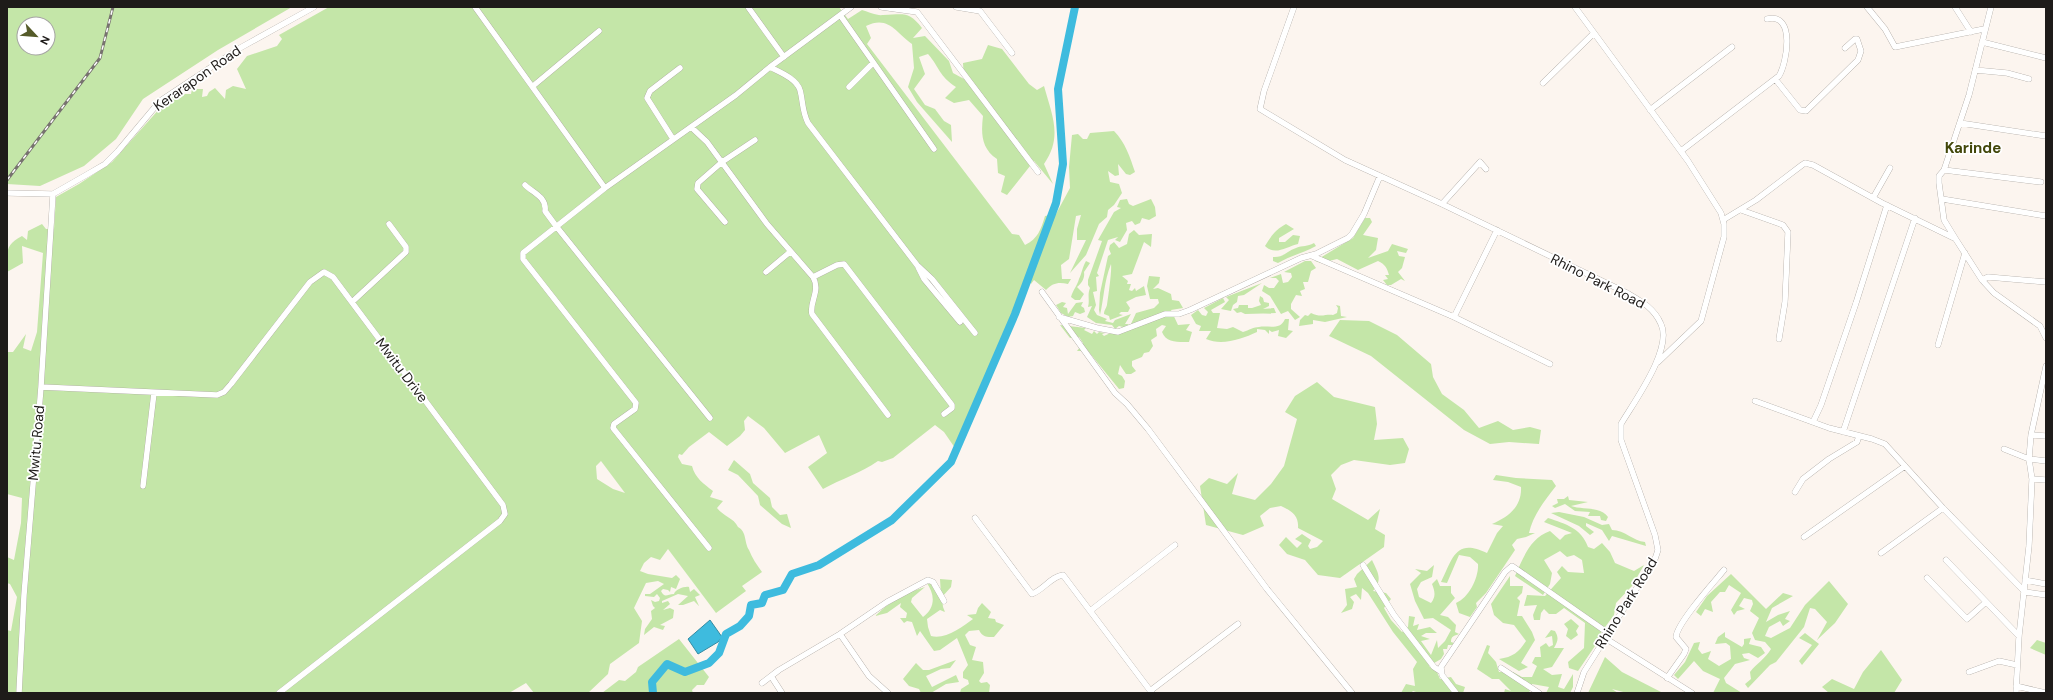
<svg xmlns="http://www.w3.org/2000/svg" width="2053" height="700" viewBox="0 0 2053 700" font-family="'DM Sans',sans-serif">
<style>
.green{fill:#c4e6a8;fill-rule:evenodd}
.water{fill:#3ebbde;stroke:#348ba3}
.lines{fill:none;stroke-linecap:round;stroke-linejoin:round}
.river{stroke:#3ebbde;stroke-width:8}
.minor-casing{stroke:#a29c96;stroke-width:6}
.minor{stroke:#fff;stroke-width:5.5}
.rail-casing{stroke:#77726f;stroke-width:3}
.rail{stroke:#fff;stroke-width:1.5;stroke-dasharray:4.5;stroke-linecap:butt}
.labels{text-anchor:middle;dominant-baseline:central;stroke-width:3.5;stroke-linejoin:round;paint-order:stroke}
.street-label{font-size:14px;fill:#1e1b19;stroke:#fff}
.neighbourhood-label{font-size:15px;font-weight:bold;fill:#42470a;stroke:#fff}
</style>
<rect width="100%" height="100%" fill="#fcf5ef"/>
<path class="green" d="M7,7H292L218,50L143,99L116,139L84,166L40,186L7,184ZM24,24H48V48H24Z
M329,7H839L848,19L862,10C869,12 877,16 883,15C903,15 908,10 922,28L913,38L925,36L949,61L953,73L964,79L963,63L982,59L988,45L1002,49L1029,84L1037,90L1044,86C1052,115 1063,137 1044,164L1053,184L1034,161L1007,195L1001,192L1005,176L998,173L997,159C981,148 981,133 983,116L969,100L954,103L945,98L956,87C939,76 940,68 928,54L919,57L925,74L914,89L925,105L935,109L944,121L951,125L952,142L917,102L908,87L914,68L912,44C896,33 889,15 866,26L871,38L867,44L1012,234L1019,235L1025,245C1038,239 1041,229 1045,216L1056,214L1070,188L1069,167L1072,135L1078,134L1083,139H1087L1090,133L1114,131C1125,142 1130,157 1135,172L1130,175L1126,174L1118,164L1119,175L1115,176L1108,171L1110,182L1119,184L1122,193L1114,205L1108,210L1107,217L1099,224L1086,255L1070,273L1086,240H1077V229L1081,215L1076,216L1069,259L1061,265L1062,279H1071L1068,284C1058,282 1053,283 1046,290L1034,280L1031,284L1028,278L955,448L944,432L935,425L893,458L882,462L878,461C861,473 841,479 823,489L808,467L827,453L819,435L785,453L764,428L748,416L744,421L745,430L740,436L727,446L709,432L689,447L682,455L679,454L678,457L682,464L692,466C695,478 704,484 713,491L710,497L723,501L717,508C723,516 734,518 738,527C747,532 744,542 749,550C752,558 757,565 762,572L742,586L746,591L716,613L668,549L660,560L651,557L644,563L640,571L648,574L672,578L676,575L680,579L676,589L671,587L670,592L668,590L663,589L661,591C665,599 667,594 674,594C675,590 684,586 689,587L690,592L694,589L700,595L695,597L699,606L694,601L683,605H678L688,596L678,594L662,601V603L668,601L670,604L663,610L670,608L674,610L673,618L660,625L665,626L663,630L654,627L644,635L645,629L652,619L651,611L655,608L653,606L651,600L655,602L659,601L660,598L657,594L654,597L645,596V594H650L664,584L658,581L646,583L634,608L642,621L639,643L610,664L608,674L588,693H534L526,683L509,693H7V630L11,631L17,597L10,584L7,583V557L14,560L21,523L22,498L7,494V352H13L26,334L23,348L31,351L37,332L43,253L22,246L23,263L7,272C7,254 4,245 22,236L27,240L28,231L42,224L46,229H54L56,197L79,184L112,162L169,98L178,94H191L192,89H203L202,97L207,96L209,92L215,88L225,99L226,90L233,86L246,89L237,69L247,56L277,46L282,39L279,35ZM601,461L625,493L613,489L597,479L596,466Z
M1127,199L1129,204L1133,206L1151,199L1155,207L1156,216L1149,220L1142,218L1140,223L1135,225L1132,221L1126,223L1127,230L1120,242L1115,240L1118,237L1108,240L1097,273L1099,276L1096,277L1097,291L1093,292L1096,305L1094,310L1097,315L1107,319L1105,321L1113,323L1115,320L1131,314L1125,324H1129L1125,327L1131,324L1136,313L1154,308L1159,303L1158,299H1150L1147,286L1149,276L1160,277L1159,283L1153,289L1158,288L1171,294L1172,300L1179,301L1183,308L1171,310L1178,325L1190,324L1186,330L1192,332L1189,342C1178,342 1166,343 1162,332L1166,326L1162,325L1156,329L1157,336L1151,340L1153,346L1149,352L1144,353L1142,357L1132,361V366L1136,371L1131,374H1126L1120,365L1118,374L1122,376L1125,381L1124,388L1119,389L1088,351H1077L1083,343L1079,337L1070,338L1060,325L1086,328L1084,330L1092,334L1094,331L1097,334L1099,332L1105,333L1102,334L1104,336L1123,327L1119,326L1115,329L1112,325L1096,323L1087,317L1092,306L1088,307C1090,300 1087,295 1090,288L1088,285V280L1102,241L1098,240L1114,212L1121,208L1117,207L1120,200Z
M1365,218H1370L1372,222L1363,235L1378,238L1376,250L1368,258L1388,251L1392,244L1408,249L1406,253L1397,251L1399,256L1405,257L1402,268L1398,272L1405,281L1401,279L1391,285H1387L1383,280L1388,279L1385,275H1389C1387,268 1385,264 1378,261L1358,270L1337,259L1321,263L1315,261L1353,238Z
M1286,224L1294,229L1279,238V242H1285L1293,235L1300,236L1298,244C1286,247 1275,256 1265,246C1271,236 1276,229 1286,224Z
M1134,230L1139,235L1152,234L1151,247L1144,242L1132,274L1122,276L1128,281L1127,284H1131L1129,290L1132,291L1135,288L1136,291L1144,286L1146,295L1136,297L1126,302L1130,308L1128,312H1121L1119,314L1123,315L1110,320L1109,316L1104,314C1104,310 1106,309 1107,305C1108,298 1112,271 1111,264C1104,281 1104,298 1100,315L1099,310L1100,293L1108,256L1111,254L1109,249L1110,245L1114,242L1119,248L1127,244L1129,234Z
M1314,243L1316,246C1303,253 1290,256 1278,263L1273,261V257C1283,258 1287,251 1296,248C1303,245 1307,247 1314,243Z
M1086,261L1090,263L1084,272C1085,278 1082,283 1077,287L1084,294L1080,300H1075L1071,297C1073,290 1077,286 1079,279C1082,273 1082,268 1086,261Z
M1305,261H1311L1316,268L1311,271L1308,282H1303L1305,289L1300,291L1302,296L1296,295L1291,304V309L1300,317L1295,320L1288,311L1281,314L1270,296L1262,291L1264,285L1269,288H1274L1279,281L1276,278H1270L1281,274L1283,283L1288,282L1292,277L1291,273L1284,272Z
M1262,283L1244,295L1238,296L1237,302L1233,305L1231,311L1221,309L1229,300L1226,297Z
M1260,296L1263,298L1264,302L1269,303V306L1263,309L1274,308L1276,313L1245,314L1241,312L1237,313L1233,309L1238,308L1239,305H1248V308H1252L1261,305L1259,301Z
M1223,298L1225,302L1211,310L1213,313H1220L1217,328L1227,329L1233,327L1243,332C1249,330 1254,327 1259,327C1268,325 1280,331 1285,319H1289L1288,330L1293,331L1286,338L1278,336L1279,330L1272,332L1269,330V334L1265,330L1257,329V332C1242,339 1222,346 1206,339L1211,331H1199L1201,326L1196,324L1191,315L1198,310L1202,315L1206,316L1208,312L1204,308Z
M1062,302L1066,303L1063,307L1067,308L1068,314L1076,303L1083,302L1081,306L1084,308L1085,312L1080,314L1075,312L1073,316L1068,317L1061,313L1056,305Z
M1336,305L1340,306L1341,316L1347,317L1325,322L1313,320V324L1299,326L1300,320L1305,315L1308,316L1311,313C1321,318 1325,314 1333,315L1337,313L1338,308Z
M1340,320L1369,321L1397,335L1431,364L1433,377L1442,394L1464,410L1479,428L1498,421L1513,430L1530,427L1541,430L1539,444L1509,442L1490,444L1464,430L1371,356L1329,336Z
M1317,382L1334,397L1375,407L1377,424L1374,440L1403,438L1409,449L1405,463L1390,465L1354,460L1341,465L1331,475L1336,489L1332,499L1368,520L1380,509L1375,529L1385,535L1384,547L1340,578L1318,575L1305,560L1287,554L1279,545L1286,537L1297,548L1302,543L1295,539L1302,534L1311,540L1308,546L1310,549L1317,547L1323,541L1298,528C1299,516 1292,511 1281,506L1270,508L1260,516L1264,526L1243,535L1206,525L1200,486L1209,478L1227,484L1238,473L1232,494L1255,500L1271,484L1284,466L1297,419L1285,412L1295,396Z
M734,460L750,474L753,483L770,498L772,507L780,515L787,514L791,528L782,524L760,505L758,496L738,475L728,470Z
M1496,475L1516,478L1552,480L1556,486C1545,500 1533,515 1529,533H1535L1526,537L1517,539L1512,545L1515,550L1486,593L1476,603L1477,607L1470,617L1459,613L1456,603C1469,598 1479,577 1478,564L1470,557L1459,555L1447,583L1441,582C1453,557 1456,538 1487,553L1497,533L1503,526L1492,524C1508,517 1522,507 1521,487L1508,482L1493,480Z
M1568,496L1569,500L1588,502L1571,506C1582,510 1601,506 1608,517L1606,521L1601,520L1600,516H1588L1590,512L1575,511L1565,504L1555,508L1552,506L1558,503L1557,499H1564Z
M1559,512L1584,517L1602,525L1609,524L1612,530C1625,530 1633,541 1645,542L1646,546L1612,536L1609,541L1602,530L1586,523V526L1594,532L1590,535L1579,526L1551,513Z
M1548,518C1566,524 1581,528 1588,547L1594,549L1602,543L1610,552L1615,563L1634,571L1644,565L1632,586L1616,603L1614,615L1600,634L1597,643L1578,671L1569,668L1568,662L1584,648L1585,623L1564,608L1556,614H1549L1544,609L1541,613L1540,620H1534L1533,615L1537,605L1524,606L1527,595L1545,596L1561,578L1557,572L1562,566L1568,572L1584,573L1582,560L1574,555L1567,557L1560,551L1544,560L1552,573L1550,584L1543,595L1515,576C1523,558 1530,538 1550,531L1560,540L1565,535L1572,533L1544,522Z
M1372,560C1378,573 1383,579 1373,591L1386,593L1391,599L1384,608L1391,620L1402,632L1408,627L1409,616L1415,617L1413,626L1419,624L1417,630L1430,627L1437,633H1426L1421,636L1430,639L1421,641L1431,655L1437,640L1438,648L1445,641L1451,630L1433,618L1424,619L1415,601L1410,584L1421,573L1415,569L1427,571L1434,565L1432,577L1421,582L1417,589L1419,597L1431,603C1436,596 1435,592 1432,584L1437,579L1440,586H1451V593L1455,598L1440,615L1448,617L1456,625L1455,632L1459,634C1454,636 1451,636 1451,642L1454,643L1452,645H1448L1447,649H1443L1444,654L1441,659L1429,666L1437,672L1440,679L1451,677L1456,684L1465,687L1463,693H1419L1413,691L1411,693H1401L1406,684L1415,686L1413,669L1417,662L1393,632L1368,593L1362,588L1361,600L1356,594L1350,597L1354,602L1352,609L1341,613L1347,605L1345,589L1357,587L1354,579L1357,574Z
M1731,574L1766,609L1783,593L1793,596L1772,608L1766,622L1778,615L1790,611L1785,619L1790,621L1783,626L1780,621L1769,627L1765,636L1771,638L1790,628L1805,605L1829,581L1848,604L1835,623L1817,640L1827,622L1815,609L1810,608L1804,627L1776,662L1770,665L1748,688L1745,684L1751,679L1750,672C1757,663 1765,659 1771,649L1765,642L1755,640L1752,633L1759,618L1750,611L1753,604L1752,600L1744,598L1739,606L1745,609L1737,611L1734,615L1731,610L1741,593L1729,585L1725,592H1720L1711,602L1713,612L1705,609L1701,616L1696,612L1707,596Z
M1510,576V586H1523L1522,593L1517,598L1520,601L1517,616H1522L1532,632L1535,640L1521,663L1528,667L1519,671L1499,659C1513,657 1519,652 1526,641L1514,625L1503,623L1494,615L1491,604Z
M940,579L952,580L951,587L942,597L943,607L945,612L940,610L927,619L928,627L931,636C945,640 962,627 973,619L967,615L976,614L978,608L982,603L991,612L988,618L995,619L996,622L1004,625L994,637C987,637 982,637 979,630L969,631L965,635L970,645L976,647L972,660L983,662L984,673L979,681L981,683L987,682L990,685L989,693H960L961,689L969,684L968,680L963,678V672L968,665L957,638L940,650L934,651L920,631L917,636L912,622L907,621L904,623L900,618H906L907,613L900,607L901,603L887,613L875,616L885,607L904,594L925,587L912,598L911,602L923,617C936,607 935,594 926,582L934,583L941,595Z
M1571,619L1579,626L1576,631L1578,635L1571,640L1566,636L1568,629L1564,624Z
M1551,630L1555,631C1559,638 1558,641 1554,648H1564L1552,667L1543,669L1552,675L1562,674L1558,687L1564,689L1573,674V687L1570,693H1546L1549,687L1532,684L1529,693H1504L1505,689L1511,691L1499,679H1492L1477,669L1487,645L1490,646L1488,653L1496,662L1499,672H1513L1522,677H1532L1537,666L1532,663L1535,657H1541L1540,647L1546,643L1549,647L1553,645L1552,636L1545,638Z
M1725,632V637L1742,647L1744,644V639L1751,638L1749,644L1761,647L1765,653L1758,658L1749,653L1742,654L1744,658L1750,660L1735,664L1724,678L1726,683L1742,693H1713L1720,679L1703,671L1694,661L1678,679L1674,675L1685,662L1694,643L1700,642L1698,649L1702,654L1711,651L1708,659L1719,666L1731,659L1730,646L1726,643L1715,644L1718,637Z
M1805,633L1819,644L1802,665L1799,661L1812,645L1799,638Z
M679,639L709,677L704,685H697L692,690L693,693H602L619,680L625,681L636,672L638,667Z
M2037,640L2046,643V655L2030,648Z
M1881,650L1902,680L1894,693H1829L1822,687L1832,679L1854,689L1863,672Z
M1605,657L1622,672L1663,693H1627L1612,689L1618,693H1588Z
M956,660L950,668L941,669L926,676L932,687L956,675L959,682L946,684L931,693H921L919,689L909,686L903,679L916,663L923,670H929Z"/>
<path class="water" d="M710,620L722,637L718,642L698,654L688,639Z"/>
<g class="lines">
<path class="river" d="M653,693L652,682L667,664L685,672L709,663L719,653L726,634L740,626L749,616L751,605L762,603L765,595L783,590L792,574L819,565L892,520L951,462L1015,314L1056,203L1063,164L1058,89L1075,7"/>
<defs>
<path id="minor" d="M475,7L605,188
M748,7L784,57
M881,7L917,12L1038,172
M956,7L980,11L1012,53
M1294,7L1264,91L1260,109L1345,160L1442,204L1627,293C1641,301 1654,308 1661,324C1673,349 1634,402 1621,424V440L1655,535L1658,550L1655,559L1584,672L1577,693
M1575,7L1688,161L1721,213L1724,224V237L1701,321L1658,362
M1867,7L1885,29L1895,47L1984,29
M1955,7L1971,32
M1991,7L1969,95L1944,170L1939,176V183L1944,220L1955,238L1982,280L1994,293L2040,326L2046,338
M840,15L934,149
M1982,42L2046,58
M770,67C779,72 796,78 800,90C803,101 802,111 808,123L917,265L932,279L975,333
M1975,70L2007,73L2029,79
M1776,80L1800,110L1806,111L1858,60L1861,51L1857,39H1855L1845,48
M1543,83L1594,33
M533,86L599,31
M849,87L873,63
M1650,110L1732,47
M1960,123L2046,136
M691,127L707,142L767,224L813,277C821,291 809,302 812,314L888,415
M673,139L647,98L650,91L680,68
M1681,151L1779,76C1787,63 1796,12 1767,19
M1944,170L2041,182
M525,185C533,193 547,197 545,211L556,226L710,418
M7,193L53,194L88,174L105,164L118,151L160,101L240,48L314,7
M1873,198L1890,168
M1942,199L2046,216
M1442,204L1480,162L1486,169
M1741,210L1783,225L1788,232L1785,302L1779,339
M1723,220L1756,200L1802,165L1805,163L1813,165L1882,203L1954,238
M725,222L697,189L698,183L722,162L755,140
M1497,230L1454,317L1550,364
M1312,256L1454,317
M918,267L924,279L960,322
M766,272L790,252
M813,277L837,265L844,264L952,405V408L944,414
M1982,280L1988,277L2046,282
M1042,292L1115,393L1127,404L1148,429L1267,589L1352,693
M352,302L406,252V247L389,224
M1059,317L1097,328L1118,332L1165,314H1179L1190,310L1301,258L1316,254L1348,238L1352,234L1364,214L1380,176
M1938,345L1965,253
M41,387L217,395L224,392L231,384L310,282L324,272L333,277L503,505L505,514L500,521L279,693
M1755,401L1829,428L1872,439L1885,444L1943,508L2025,592L2046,595
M1813,422L1821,405L1856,303L1887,205
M1843,432L1915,218
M2031,435L2046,436
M2004,449L2029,459L2046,461
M2032,479L2046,480
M143,486L154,393
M1795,492L1803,479L1829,459L1857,442L1859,436
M975,518L1032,594C1043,590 1052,576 1063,575L1152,693
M1804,537L1905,466
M709,548L613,428L614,424L635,409L636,403L523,259V253L605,188L736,95L770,67L851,7
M1881,553L1943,508
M1946,560L2019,636
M1363,565L1394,615L1434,667L1440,671
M1927,578L1967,619L1986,602
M2025,580L2046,584
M1090,611L1175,545
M840,634L869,676L888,693
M1605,638L1692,693
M1501,668L1539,693
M1969,672L1999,661L2017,665
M771,676L782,693
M1667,678L1684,654L1686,649L1676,637C1677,623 1714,582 1724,570
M762,683L779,670L840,634L887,602L928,580L933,582L944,601
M2016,686L2046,693
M1150,691L1238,624
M19,693L24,595L41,387L53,194
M1456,693L1442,675L1441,667L1505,572L1512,566L1608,633
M2016,693L2019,636L2029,546L2032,479L2029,459L2031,435L2046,366"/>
</defs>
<use href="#minor" class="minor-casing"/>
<use href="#minor" class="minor"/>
<defs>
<path id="rail" d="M7,180L100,58L113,7"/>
</defs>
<use href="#rail" class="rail-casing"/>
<use href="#rail" class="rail"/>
</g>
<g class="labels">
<g class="street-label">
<text transform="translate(197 78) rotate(-35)">Kerarapon Road</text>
<text transform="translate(1598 281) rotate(27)">Rhino Park Road</text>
<text transform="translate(402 370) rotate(53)">Mwitu Drive</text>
<text transform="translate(36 443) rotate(-85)">Mwitu Road</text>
<text transform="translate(1626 603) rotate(-58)">Rhino Park Road</text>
</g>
<g class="neighbourhood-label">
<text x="1973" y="148">Karinde</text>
</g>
</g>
<rect width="2053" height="700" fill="none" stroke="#1e1b19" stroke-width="16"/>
<g transform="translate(36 36) rotate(116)"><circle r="19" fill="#ffffff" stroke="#a5a4a3"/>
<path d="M0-3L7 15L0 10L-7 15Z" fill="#555b29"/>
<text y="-6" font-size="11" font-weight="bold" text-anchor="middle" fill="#1e1b19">N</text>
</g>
</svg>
